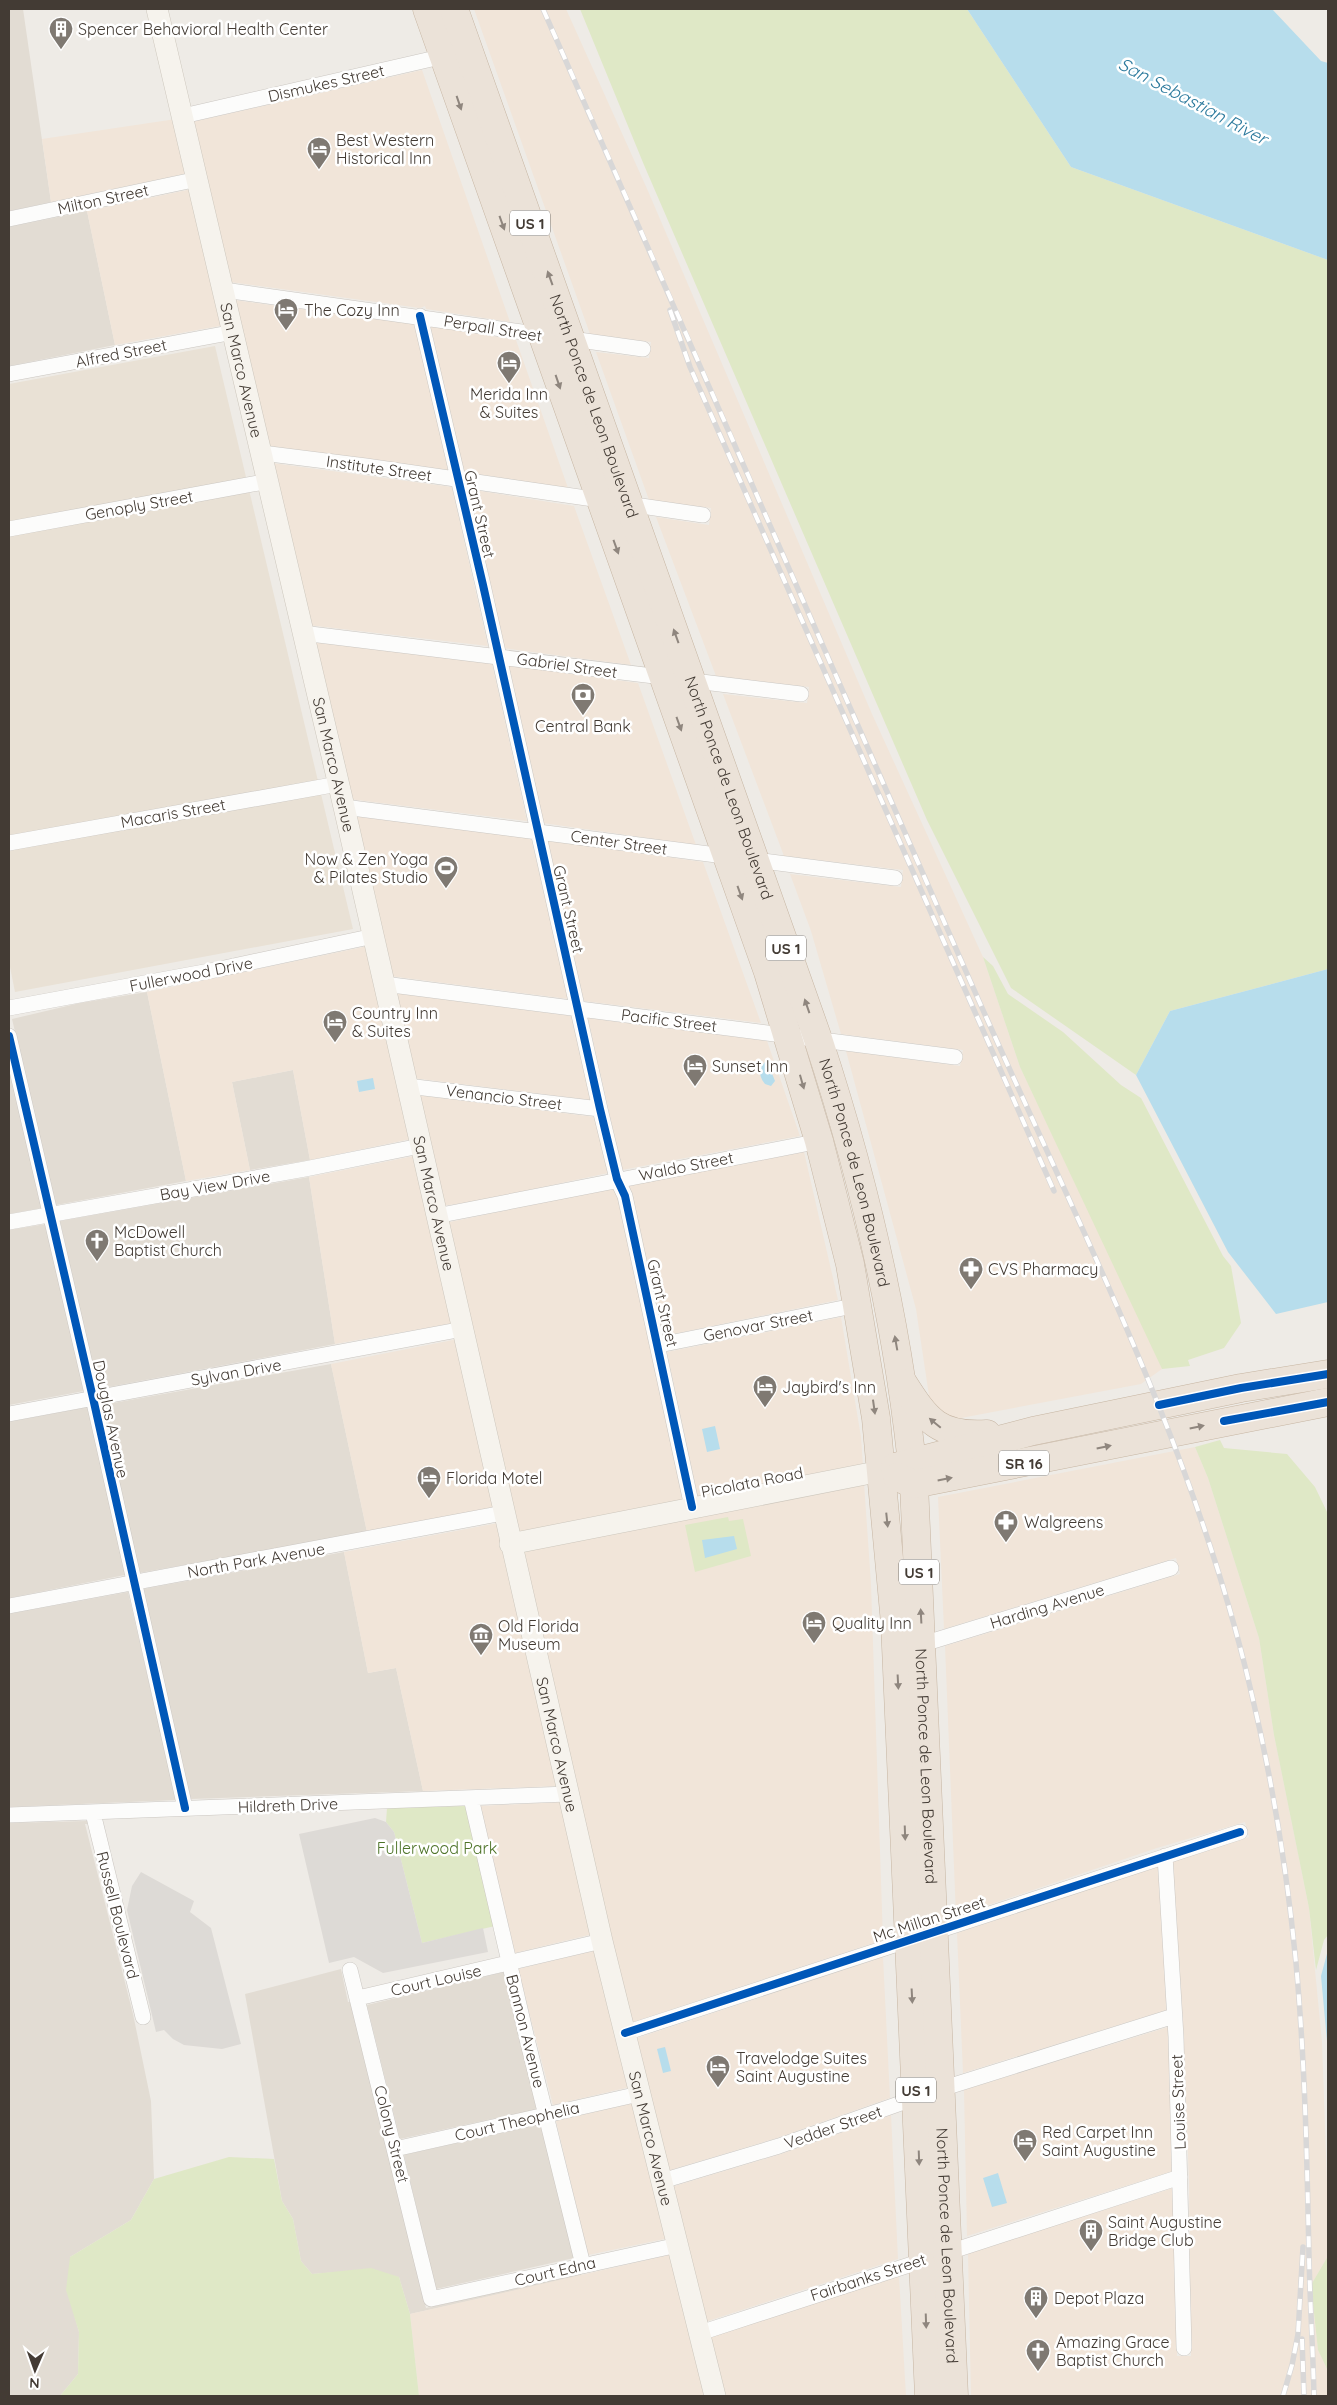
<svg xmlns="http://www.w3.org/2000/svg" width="1337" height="2405" viewBox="0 0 1337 2405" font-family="Quicksand,sans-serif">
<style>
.residential{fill:#e2dcd3}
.commercial{fill:#f1e5d9}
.education{fill:#e9e1d5}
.green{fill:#dfe8c6}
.parking{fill:#dddad6}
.water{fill:#b7ddec}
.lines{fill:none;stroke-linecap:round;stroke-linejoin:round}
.street-casing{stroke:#cbc7c2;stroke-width:16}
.secondary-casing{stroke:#cdc7bd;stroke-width:22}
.highway-casing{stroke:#c6b5a2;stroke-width:29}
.street{stroke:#fcfcfb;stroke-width:15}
.secondary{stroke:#f6f3ed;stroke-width:21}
.highway{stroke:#ebe2d8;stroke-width:28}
.rail-casing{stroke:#d8d7d7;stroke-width:5.5}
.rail{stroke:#fff;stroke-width:4;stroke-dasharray:11;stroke-linecap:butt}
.cycleway-casing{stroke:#fff;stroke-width:11}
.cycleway{stroke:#0057b8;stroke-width:8}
.oneway{fill:#8f867e}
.labels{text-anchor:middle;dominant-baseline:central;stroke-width:5;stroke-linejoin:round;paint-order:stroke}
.shield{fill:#fff;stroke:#7b7671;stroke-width:1}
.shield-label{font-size:15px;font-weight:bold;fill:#433b34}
.poi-label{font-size:16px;fill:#433b34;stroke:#fff;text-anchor:start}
.street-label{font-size:16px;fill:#433b34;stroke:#fff}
.park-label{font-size:16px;fill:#4d7328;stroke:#fff}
.water-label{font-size:18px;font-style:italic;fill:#2c7a9d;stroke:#fff}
</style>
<rect width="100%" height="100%" fill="#eeebe6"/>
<path class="residential" d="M9,9H23L51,202L9,211Z
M87,211L115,345L9,366V227Z
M147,992L186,1181L56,1205L12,1019L80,1003Z
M9,1069L42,1208L9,1214Z
M293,1070L310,1160L250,1170L232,1082Z
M309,1177L335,1344L98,1389L60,1221Z
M46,1224L84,1391L9,1405V1230Z
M331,1364L367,1532L139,1573L102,1405Z
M88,1407L125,1575L9,1598V1422Z
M344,1552L368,1673L396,1668L423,1791L190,1799L143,1589Z
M128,1592L176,1800L9,1807V1614Z
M87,1821L88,1824H85L133,2014L151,2101L154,2179L131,2220L70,2257L74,2314L79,2332L78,2374L60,2396H9V1823Z
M341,1969L348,2002H351L426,2308L581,2274L582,2276L410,2314L399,2277L339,2272L312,2274L301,2261L293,2219L282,2201L245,1994Z
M504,1972L538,2109L400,2139L367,2005Z
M542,2124L574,2258L436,2289L404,2155Z"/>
<path class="commercial" d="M474,9H566L648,191L872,714L983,957L1020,1067L1149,1338L1162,1369L1141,1384L945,1421L931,1409L916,1309L846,1051L960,1066L963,1050L841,1034L811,931L790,874L901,887L903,870L784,856L723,694L807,703L809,687L716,676L656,517L709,525L711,508L649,500L596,352L649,358L651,342L590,334Z
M422,70L510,322L426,309L425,306L420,308L230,282L192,122Z
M176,119L189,173L51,202L42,139Z
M192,189L225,325L115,345L87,211Z
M234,300L415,324L448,470L268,446Z
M430,326L516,340L568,488L464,472Z
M272,463L452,487L488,646L308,625Z
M468,489L574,506L631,665L503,648Z
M311,642L492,663L527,821L349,799Z
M507,665L638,683L696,845L543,823Z
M353,816L531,838L569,999L390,976Z
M547,840L703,862L761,1023L584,1001Z
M368,946L411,1139L310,1160L293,1070L232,1082L250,1170L186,1181L147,992Z
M394,993L572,1016L591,1100L412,1078Z
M588,1018L767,1041L800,1136L622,1170Z
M416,1095L595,1117L608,1173L478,1201L441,1206Z
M804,1152L838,1300L664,1336L629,1185Z
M414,1156L454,1323L335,1344L309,1177Z
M614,1188L618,1198L651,1347L684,1500L515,1534L445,1223Z
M841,1317L861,1437L863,1466L698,1498L667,1352Z
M458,1339L494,1507L367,1532L331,1364Z
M1195,1447L1208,1478L1259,1638L1274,1735L1309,1908L1322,2042L1328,2212V2256L1311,2285L1318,2350L1328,2371V2396H971L968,2253L1173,2188L1177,2356H1191L1189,2182L1183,2021L1172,1862L1249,1837L1245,1822L1157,1848L956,1916L945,1646L1180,1574L1176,1558L944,1629L938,1497Z
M864,1483L871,1584L883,1940L630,2023L519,1550Z
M498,1523L559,1786L423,1791L396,1668L368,1673L344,1552Z
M562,1802L593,1934L515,1953L480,1806Z
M1158,1866L1167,2010L963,2073L957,1933Z
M597,1950L630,2087L553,2105L518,1969Z
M883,1957L890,2098L777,2138L667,2171L634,2039Z
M1168,2027L1173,2171L967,2236L964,2090Z
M634,2103L669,2238L588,2255L556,2121Z
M891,2115L898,2259L705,2322L671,2187L781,2154Z
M673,2254L708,2396H419L410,2314Z
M899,2276L906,2396H723L709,2338Z"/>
<path class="education" d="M215,346L353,929L15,992L9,962V384Z"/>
<path class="green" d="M580,9H967L1071,167L1328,260V969L1170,1011L1136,1075L1011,988L927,820L644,165Z
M983,957L993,966L1008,994L1063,1032L1121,1085L1141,1098L1223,1256L1231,1266L1241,1323L1224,1348L1188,1360L1190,1366L1162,1369L1020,1067Z
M1220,1440L1224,1448L1287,1454L1315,1487L1328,1514V1935L1324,1940L1316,1970L1309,1908L1274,1735L1259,1638L1208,1478L1195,1447Z
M728,1517L729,1521L743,1519L751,1556L695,1572L685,1525Z
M466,1806L495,1926L422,1943L394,1832L386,1822L387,1808Z
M229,2157L274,2159L282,2201L293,2219L301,2261L312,2274L371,2268L399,2277L410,2314L419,2396H60L78,2374L79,2332L66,2290L70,2257L131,2220L154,2179Z
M1328,2256V2371L1318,2350L1311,2285Z"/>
<path class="parking" d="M375,1818L386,1822L394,1832L422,1943L483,1928L488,1952L383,1973L354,1957L329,1963L299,1834Z
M141,1872L194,1901L190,1912L211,1928L241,2044L222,2049L184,2045L173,2039L164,2030L156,2032L127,1910L132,1886Z"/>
<path class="water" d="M967,9H1272L1321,61L1328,63V260L1071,167Z
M1328,969V1302L1276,1314L1228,1252L1136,1075L1170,1011Z
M765,1062L771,1064V1071L775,1081L771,1086L765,1084C759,1077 758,1068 765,1062Z
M373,1078L375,1089L359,1092L357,1081Z
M715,1426L720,1449L707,1452L702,1429Z
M734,1536L737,1549L705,1558L702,1540Z
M1328,1950V2052L1321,1976Z
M665,2047L671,2071L663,2073L657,2049Z
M998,2173L1007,2203L992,2207L983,2178Z"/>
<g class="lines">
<defs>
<path id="street" d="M183,116L449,55
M9,219L198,179
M224,290L643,349
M420,316L483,585L600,1109L617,1179L625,1196L692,1507
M9,374L234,332
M262,453L366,466L703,515
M9,529L269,481
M302,633L801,694
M344,807L895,878
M9,843L338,784
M384,984L955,1057
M9,1008L215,970L374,936
M9,1036L93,1398L185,1808
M407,1086L600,1109
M436,1216L825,1140
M9,1222L305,1169L420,1146
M659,1345L858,1305
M9,1414L463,1329
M9,1606L503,1513
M923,1644L1171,1568
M471,1798L527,2039L583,2265
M93,1813L143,2017
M9,1815L568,1794
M1165,1856L1176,2037L1184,2348
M350,1970L431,2299L678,2245
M358,1998L602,1941
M625,2033L1240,1832
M395,2149L639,2094
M662,2181L779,2146L941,2089L1174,2016
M700,2333L1180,2177"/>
<g id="secondary">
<path id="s1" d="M157,9L344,807L602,1941L715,2396"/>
<path d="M510,1544L881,1471"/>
</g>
<g id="highway">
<path d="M427,9L768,972L819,1141L850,1264L876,1418L895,1623L929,2396"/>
<path id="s2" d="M454,9L818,1039C866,1185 900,1332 914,1484L954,2396"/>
<path d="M903,1383C927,1421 939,1437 987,1434"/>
<path d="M895,1467L1033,1431L1241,1388L1328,1374"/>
<path d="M897,1477L914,1484L1328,1402"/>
</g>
</defs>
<use href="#street" class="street-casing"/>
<use href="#secondary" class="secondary-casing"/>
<use href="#highway" class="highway-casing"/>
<use href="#street" class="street"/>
<use href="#secondary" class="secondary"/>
<use href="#highway" class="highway"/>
<defs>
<path id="rail" d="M543,9C689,339 833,670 979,1001C1078,1225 1194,1447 1250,1687C1272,1778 1287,1870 1296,1963C1305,2061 1307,2159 1309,2256C1310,2303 1313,2350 1314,2396
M670,310L690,367L1054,1191
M1302,2339L1304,2396
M1283,2396L1292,2365L1298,2334L1303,2247"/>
</defs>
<use href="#rail" class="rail-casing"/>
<use href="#rail" class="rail"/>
<defs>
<path id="cycleway" d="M420,316L483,585L600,1109L617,1179L625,1196L692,1507
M9,1036L93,1398L185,1808
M1159,1405L1241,1388L1328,1374
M1224,1421L1328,1402
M625,2033L1240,1832"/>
</defs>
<use href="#cycleway" class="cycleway-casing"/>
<use href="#cycleway" class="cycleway"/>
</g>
<defs><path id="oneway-solid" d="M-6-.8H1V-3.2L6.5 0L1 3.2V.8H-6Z" transform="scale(1.25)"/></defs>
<g class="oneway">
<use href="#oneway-solid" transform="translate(459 103) rotate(71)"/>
<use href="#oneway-solid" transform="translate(502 223) rotate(70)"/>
<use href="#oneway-solid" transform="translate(550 278) rotate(-110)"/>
<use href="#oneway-solid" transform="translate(558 382) rotate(71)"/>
<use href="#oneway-solid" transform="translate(616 547) rotate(70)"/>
<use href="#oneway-solid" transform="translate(676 636) rotate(-110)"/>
<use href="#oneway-solid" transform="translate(679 724) rotate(70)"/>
<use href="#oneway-solid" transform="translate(740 893) rotate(70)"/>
<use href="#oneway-solid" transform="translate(807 1006) rotate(-109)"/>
<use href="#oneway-solid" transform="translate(802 1082) rotate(74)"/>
<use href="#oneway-solid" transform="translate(896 1343) rotate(-100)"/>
<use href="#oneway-solid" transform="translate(874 1407) rotate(82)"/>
<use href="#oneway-solid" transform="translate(935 1423) rotate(-140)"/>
<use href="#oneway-solid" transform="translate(1197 1427) rotate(-12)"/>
<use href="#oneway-solid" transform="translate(1104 1447) rotate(-12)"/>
<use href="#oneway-solid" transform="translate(945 1479) rotate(-11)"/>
<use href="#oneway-solid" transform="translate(887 1520) rotate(84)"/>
<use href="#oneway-solid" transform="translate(921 1616) rotate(-93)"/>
<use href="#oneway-solid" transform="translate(898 1682) rotate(87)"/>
<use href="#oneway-solid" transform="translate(905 1833) rotate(88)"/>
<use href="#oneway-solid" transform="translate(912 1996) rotate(87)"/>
<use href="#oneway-solid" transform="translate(919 2158) rotate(88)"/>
<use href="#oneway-solid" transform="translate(926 2321) rotate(88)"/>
</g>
<defs>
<symbol id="building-pin" viewBox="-11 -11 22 30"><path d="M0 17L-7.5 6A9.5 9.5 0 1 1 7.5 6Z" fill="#7f7972" stroke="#fff"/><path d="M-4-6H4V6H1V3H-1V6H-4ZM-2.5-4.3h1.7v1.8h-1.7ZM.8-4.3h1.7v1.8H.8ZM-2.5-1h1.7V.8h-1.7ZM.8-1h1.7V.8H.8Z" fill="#fff"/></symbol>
<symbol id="hotel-pin" viewBox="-11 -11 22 30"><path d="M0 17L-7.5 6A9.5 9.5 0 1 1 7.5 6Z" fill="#7f7972" stroke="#fff"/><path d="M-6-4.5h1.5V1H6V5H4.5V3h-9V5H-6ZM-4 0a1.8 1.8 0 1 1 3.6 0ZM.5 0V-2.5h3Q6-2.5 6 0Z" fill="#fff"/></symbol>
<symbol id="bank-pin" viewBox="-11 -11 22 30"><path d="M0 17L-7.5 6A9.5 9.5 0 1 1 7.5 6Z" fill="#7f7972" stroke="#fff"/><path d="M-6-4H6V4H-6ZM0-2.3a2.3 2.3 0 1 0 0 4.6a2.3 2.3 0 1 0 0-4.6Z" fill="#fff"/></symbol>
<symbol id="stadium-pin" viewBox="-11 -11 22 30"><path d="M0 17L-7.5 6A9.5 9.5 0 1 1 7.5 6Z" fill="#7f7972" stroke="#fff"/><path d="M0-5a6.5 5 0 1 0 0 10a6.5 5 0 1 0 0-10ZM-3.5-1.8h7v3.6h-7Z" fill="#fff"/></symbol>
<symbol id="church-pin" viewBox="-11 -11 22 30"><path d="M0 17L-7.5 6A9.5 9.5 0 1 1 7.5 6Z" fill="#7f7972" stroke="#fff"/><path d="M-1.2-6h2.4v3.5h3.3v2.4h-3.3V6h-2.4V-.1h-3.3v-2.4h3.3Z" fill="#fff"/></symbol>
<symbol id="pharmacy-pin" viewBox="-11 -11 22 30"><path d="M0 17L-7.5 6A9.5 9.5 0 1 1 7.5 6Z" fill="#7f7972" stroke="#fff"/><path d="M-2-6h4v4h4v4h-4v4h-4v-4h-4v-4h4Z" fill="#fff"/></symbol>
<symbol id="museum-pin" viewBox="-11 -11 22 30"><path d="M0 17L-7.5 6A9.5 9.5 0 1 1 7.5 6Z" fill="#7f7972" stroke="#fff"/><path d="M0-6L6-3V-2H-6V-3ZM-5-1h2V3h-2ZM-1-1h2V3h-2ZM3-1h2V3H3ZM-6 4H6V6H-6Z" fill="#fff"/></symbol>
</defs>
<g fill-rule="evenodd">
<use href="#building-pin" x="47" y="15" width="28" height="38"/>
<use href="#hotel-pin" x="305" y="135" width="28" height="38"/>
<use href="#hotel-pin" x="272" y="296" width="28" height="38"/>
<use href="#hotel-pin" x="495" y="349" width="28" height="38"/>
<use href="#bank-pin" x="569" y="681" width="28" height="38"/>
<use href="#stadium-pin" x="432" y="854" width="28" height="38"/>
<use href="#hotel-pin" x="321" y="1008" width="28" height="38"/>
<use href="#hotel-pin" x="681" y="1052" width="28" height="38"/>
<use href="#church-pin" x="83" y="1227" width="28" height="38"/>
<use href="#pharmacy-pin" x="957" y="1255" width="28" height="38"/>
<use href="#hotel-pin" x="751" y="1373" width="28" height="38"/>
<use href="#hotel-pin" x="415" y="1464" width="28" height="38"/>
<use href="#pharmacy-pin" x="992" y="1508" width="28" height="38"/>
<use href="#hotel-pin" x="800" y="1609" width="28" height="38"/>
<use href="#museum-pin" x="467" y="1621" width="28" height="38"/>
<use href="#hotel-pin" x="704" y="2053" width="28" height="38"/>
<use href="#hotel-pin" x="1011" y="2127" width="28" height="38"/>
<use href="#building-pin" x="1077" y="2217" width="28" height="38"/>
<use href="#building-pin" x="1022" y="2284" width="28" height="38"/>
<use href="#church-pin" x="1024" y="2337" width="28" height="38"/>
</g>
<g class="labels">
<g class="shield">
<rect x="510" y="210.5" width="40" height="25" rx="4"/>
<rect x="766" y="935.5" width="40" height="25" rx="4"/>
<rect x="999" y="1450.5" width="50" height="25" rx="4"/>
<rect x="899" y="1559.5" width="40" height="25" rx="4"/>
<rect x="896" y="2077.5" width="40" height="25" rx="4"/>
</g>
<g class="shield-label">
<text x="530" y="223">US 1</text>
<text x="786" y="948">US 1</text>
<text x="1024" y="1463">SR 16</text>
<text x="919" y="1572">US 1</text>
<text x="916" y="2090">US 1</text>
</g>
<g class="poi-label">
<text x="78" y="29">Spencer Behavioral Health Center</text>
<text x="336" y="140">Best Western<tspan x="336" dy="18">Historical Inn</tspan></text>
<text x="304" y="310">The Cozy Inn</text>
<text x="509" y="394" text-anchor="middle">Merida Inn<tspan x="509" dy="18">&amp; Suites</tspan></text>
<text x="583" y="726" text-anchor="middle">Central Bank</text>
<text x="428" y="859" text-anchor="end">Now &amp; Zen Yoga<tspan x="428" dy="18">&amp; Pilates Studio</tspan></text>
<text x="352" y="1013">Country Inn<tspan x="352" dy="18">&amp; Suites</tspan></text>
<text x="712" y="1066">Sunset Inn</text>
<text x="114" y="1232">McDowell<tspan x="114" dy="18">Baptist Church</tspan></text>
<text x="988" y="1269">CVS Pharmacy</text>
<text x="782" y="1387">Jaybird's Inn</text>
<text x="446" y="1478">Florida Motel</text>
<text x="1024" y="1522">Walgreens</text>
<text x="832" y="1623">Quality Inn</text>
<text x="498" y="1626">Old Florida<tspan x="498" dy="18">Museum</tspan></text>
<text x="736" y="2058">Travelodge Suites<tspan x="736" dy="18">Saint Augustine</tspan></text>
<text x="1042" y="2132">Red Carpet Inn<tspan x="1042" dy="18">Saint Augustine</tspan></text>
<text x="1108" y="2222">Saint Augustine<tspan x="1108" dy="18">Bridge Club</tspan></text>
<text x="1054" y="2298">Depot Plaza</text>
<text x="1056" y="2342">Amazing Grace<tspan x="1056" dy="18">Baptist Church</tspan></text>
</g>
<g class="street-label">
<text transform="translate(326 83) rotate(-13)">Dismukes Street</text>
<text transform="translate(103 199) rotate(-12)">Milton Street</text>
<text transform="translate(493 328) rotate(9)">Perpall Street</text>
<text transform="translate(121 353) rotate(-11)">Alfred Street</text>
<text stroke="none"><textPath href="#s1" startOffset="371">San Marco Avenue</textPath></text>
<text stroke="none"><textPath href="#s2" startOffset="421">North Ponce de Leon Boulevard</textPath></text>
<text transform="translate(379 468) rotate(8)">Institute Street</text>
<text transform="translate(139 505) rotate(-10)">Genoply Street</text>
<text transform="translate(480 514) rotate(77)">Grant Street</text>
<text transform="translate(567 665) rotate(8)">Gabriel Street</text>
<text stroke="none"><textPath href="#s1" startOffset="776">San Marco Avenue</textPath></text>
<text stroke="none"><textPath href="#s2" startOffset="826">North Ponce de Leon Boulevard</textPath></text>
<text transform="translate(173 813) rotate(-10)">Macaris Street</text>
<text transform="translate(619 842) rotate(8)">Center Street</text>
<text transform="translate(569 909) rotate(77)">Grant Street</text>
<text transform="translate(191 974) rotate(-11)">Fullerwood Drive</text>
<text transform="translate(669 1020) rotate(7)">Pacific Street</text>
<text transform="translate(504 1097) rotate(7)">Venancio Street</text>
<text transform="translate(686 1166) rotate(-11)">Waldo Street</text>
<text stroke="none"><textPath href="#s2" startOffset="1231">North Ponce de Leon Boulevard</textPath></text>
<text transform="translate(215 1185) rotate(-10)">Bay View Drive</text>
<text stroke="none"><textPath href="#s1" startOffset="1226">San Marco Avenue</textPath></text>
<text transform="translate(663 1303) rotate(77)">Grant Street</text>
<text transform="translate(758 1325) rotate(-11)">Genovar Street</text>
<text transform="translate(236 1372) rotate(-10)">Sylvan Drive</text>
<text transform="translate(111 1419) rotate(78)">Douglas Avenue</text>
<text transform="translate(752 1482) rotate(-11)">Picolata Road</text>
<text transform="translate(256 1560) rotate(-10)">North Park Avenue</text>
<text transform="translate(1047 1606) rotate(-17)">Harding Avenue</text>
<text stroke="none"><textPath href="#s1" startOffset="1781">San Marco Avenue</textPath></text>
<text stroke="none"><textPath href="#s2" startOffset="1831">North Ponce de Leon Boulevard</textPath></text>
<text transform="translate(288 1805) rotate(-2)">Hildreth Drive</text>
<text transform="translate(118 1915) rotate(76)">Russell Boulevard</text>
<text transform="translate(929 1919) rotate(-18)">Mc Millan Street</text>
<text transform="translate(436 1980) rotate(-13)">Court Louise</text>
<text transform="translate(526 2031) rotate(76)">Bannon Avenue</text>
<text transform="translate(1178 2102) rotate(-92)">Louise Street</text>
<text transform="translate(517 2121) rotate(-13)">Court Theophelia</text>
<text transform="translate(833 2127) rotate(-19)">Vedder Street</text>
<text transform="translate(392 2134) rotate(76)">Colony Street</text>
<text stroke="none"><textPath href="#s1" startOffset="2186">San Marco Avenue</textPath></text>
<text stroke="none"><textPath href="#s2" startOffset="2311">North Ponce de Leon Boulevard</textPath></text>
<text transform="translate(555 2271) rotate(-13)">Court Edna</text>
<text transform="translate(868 2277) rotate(-18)">Fairbanks Street</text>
</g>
<g class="park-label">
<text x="437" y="1848">Fullerwood Park</text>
</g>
<g class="water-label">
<text transform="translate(1193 101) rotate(28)">San Sebastian River</text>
</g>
</g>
<rect width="1337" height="2405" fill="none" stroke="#433b34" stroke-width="20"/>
<g transform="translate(35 2370) rotate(182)" stroke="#ffffff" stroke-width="4" paint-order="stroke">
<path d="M0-4L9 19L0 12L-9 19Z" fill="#433b34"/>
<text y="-8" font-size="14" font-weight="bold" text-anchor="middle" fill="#433b34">N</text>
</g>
</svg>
